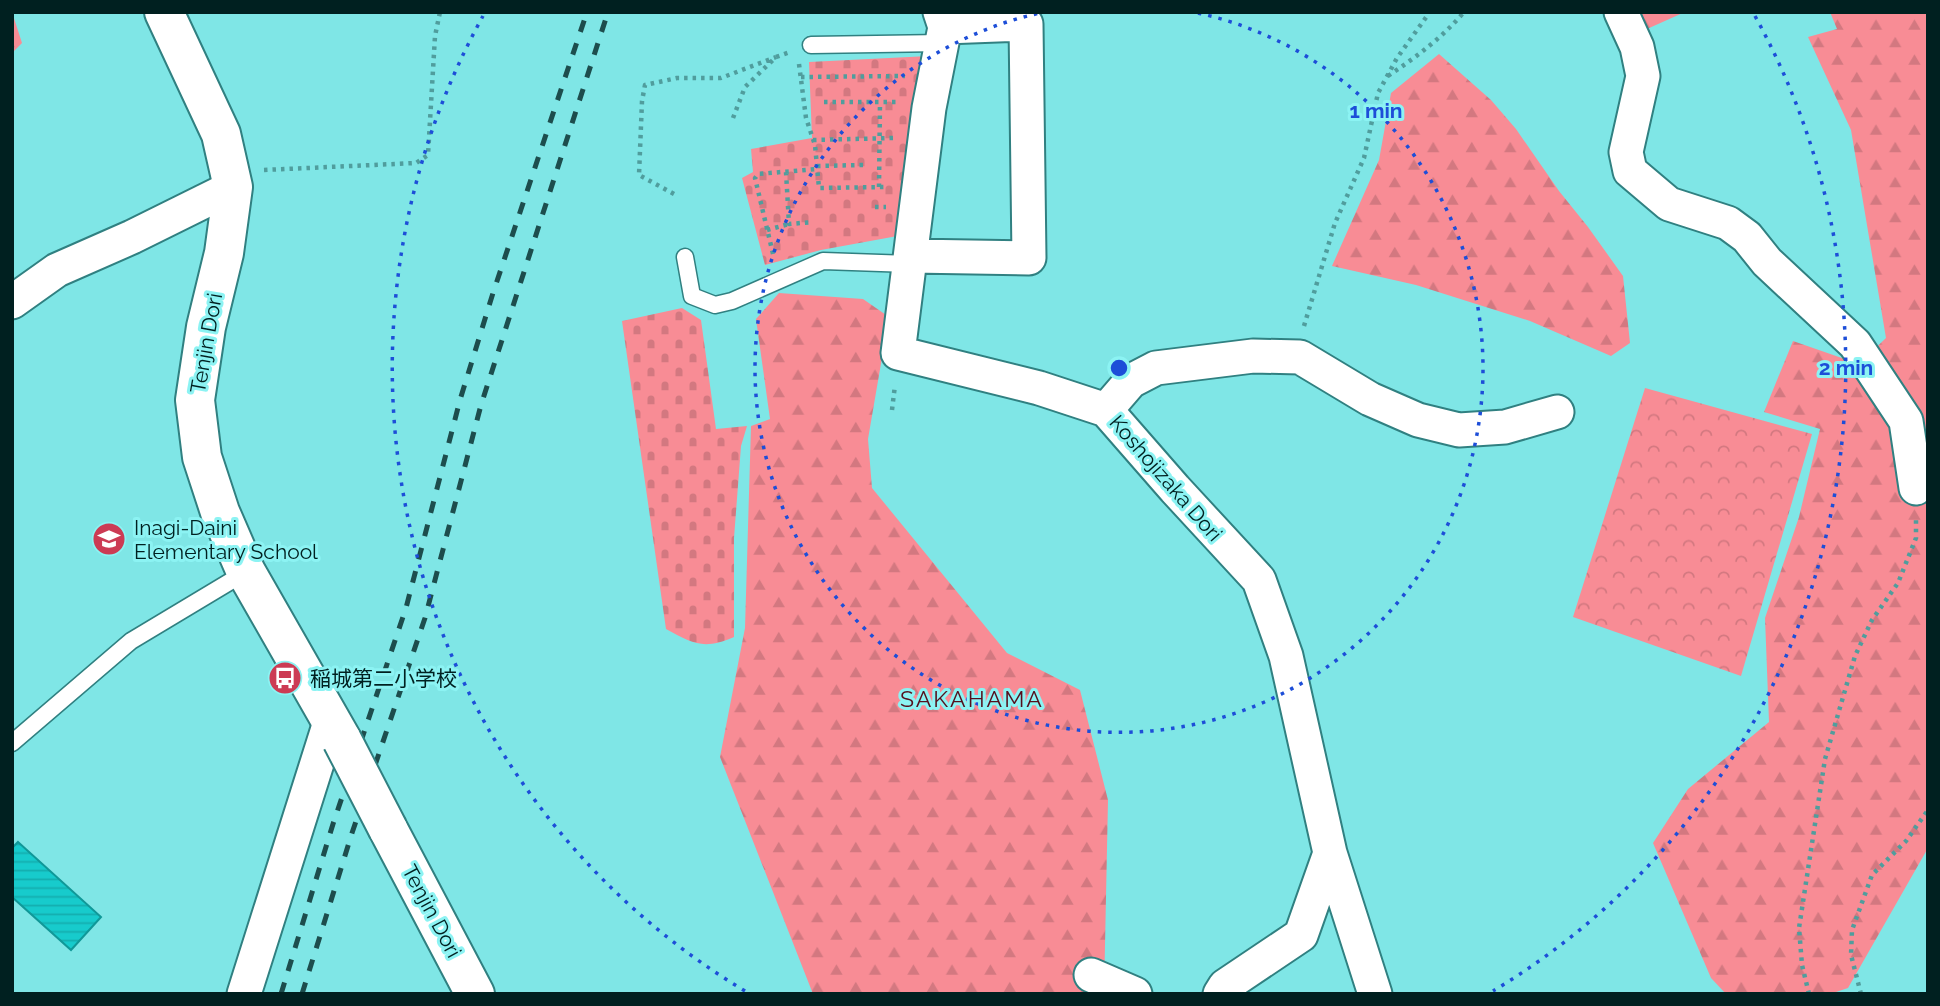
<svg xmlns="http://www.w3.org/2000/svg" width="1940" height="1006" viewBox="0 0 1940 1006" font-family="Raleway,'Noto Sans JP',sans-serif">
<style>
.forest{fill:url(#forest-firs)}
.cemetery{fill:url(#cemetery-stones)}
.park{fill:url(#park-crowns)}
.water{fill:url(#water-rules);stroke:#109898;stroke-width:2}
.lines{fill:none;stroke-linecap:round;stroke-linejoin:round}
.service-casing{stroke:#308081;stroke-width:19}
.minor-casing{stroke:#308081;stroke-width:37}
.tertiary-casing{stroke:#308081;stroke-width:42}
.path{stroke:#509d9d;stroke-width:4.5;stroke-dasharray:3.5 5;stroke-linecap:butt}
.service{stroke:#fff;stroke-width:16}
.minor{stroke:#fff;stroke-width:33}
.tertiary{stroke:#fff;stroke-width:38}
.rail{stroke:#1d4d4d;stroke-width:5;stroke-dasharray:12 12;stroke-linecap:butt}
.tertiary-bridge-casing{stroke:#308081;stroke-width:42;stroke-linecap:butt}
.tertiary-bridge{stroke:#fff;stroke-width:38}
.ring{fill:none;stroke:#1d4ed8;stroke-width:3.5;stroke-dasharray:3.5 7}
.labels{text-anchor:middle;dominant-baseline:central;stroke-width:6;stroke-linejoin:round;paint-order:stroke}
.street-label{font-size:21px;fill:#002020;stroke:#8cf3f3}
.poi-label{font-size:21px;fill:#002020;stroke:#8cf3f3;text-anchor:start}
.neighbourhood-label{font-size:23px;letter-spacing:2px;fill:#55101d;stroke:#8cf3f3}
.centre{fill:#1d4ed8;stroke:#8cf3f3;stroke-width:3.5}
.ring-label{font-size:21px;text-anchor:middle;font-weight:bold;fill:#1d4ed8;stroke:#8cf3f3;stroke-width:6;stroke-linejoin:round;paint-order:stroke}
</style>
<defs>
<pattern id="forest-firs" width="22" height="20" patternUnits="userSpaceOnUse" patternTransform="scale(1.75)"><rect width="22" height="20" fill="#f88c95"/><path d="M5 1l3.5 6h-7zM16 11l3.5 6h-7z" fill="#d37880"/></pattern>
<pattern id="cemetery-stones" width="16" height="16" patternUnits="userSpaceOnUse" patternTransform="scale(1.75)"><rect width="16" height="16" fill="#f88c95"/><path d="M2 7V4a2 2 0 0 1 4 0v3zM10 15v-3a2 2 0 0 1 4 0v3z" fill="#d37880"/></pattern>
<pattern id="park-crowns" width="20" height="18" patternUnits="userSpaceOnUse" patternTransform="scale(1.75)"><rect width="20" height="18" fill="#f88c95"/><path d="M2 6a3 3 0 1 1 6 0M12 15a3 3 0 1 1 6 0" fill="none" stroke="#d37880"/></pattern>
<pattern id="water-rules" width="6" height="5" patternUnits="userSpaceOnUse" patternTransform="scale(1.75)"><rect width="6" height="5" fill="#17cbcc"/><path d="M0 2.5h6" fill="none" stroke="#14aeaf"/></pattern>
</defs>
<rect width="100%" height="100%" fill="#7fe6e6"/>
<path class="forest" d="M12,12L22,43L12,53Z
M1629,12H1685L1638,33Z
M1830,12H1928V848L1848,988L1830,994H1726L1711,978L1653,843L1688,789L1769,722L1765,618L1799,517L1820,429L1764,412L1793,341L1859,364L1886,338L1851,130L1808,37L1837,29Z
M1439,54L1491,100L1516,129L1559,191L1588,227L1623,276L1630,343L1611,356L1530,321L1416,285L1332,266L1379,160L1391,93Z
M779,293L863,299L889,317L868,439L872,488L1007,653L1080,690L1108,800L1104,994H813L720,757L745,628L751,426L770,419L756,319Z"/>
<path class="cemetery" d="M929,56L903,235L821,250L765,265L742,178L753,172L751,149L812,138L809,62Z
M682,308L701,320L716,429L747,426L741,446L734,538V637C704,650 693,644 666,629L622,321Z"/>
<path class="park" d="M1645,388L1812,434L1741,676L1573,617Z"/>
<path class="water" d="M18,842L101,917L71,950L12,897V848Z"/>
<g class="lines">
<defs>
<path id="service" d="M811,45L942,43
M685,257L692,296L715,305L732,301L823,261L910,264
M12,743L131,641L246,572"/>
<path id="minor" d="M940,12L945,27L929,108L898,353L1039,388L1106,410L1175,489L1259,580L1286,656L1330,853L1375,994
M1621,12L1637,47L1643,76L1626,152L1630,171L1669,204L1728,223L1747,237L1767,262L1855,344L1906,421L1916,488
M911,256L1029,258L1026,24L945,27
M12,302L57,270L132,237L233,187
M1106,410L1131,381L1156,368L1253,356L1300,357L1370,399L1418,420L1459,430L1505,427L1557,412
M1091,975L1135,994
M244,994L331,719
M1220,994L1225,986L1301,935L1330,853"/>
<path id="tertiary" d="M164,12L221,134L233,187L224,253L206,327L195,400L202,457L220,512L246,572L342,740
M388,829L475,994"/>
</defs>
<use href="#service" class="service-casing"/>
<use href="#minor" class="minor-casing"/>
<use href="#tertiary" class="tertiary-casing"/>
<path class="path" d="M799,64L806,118L815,145L819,188L887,187
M1388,76C1416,57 1442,38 1464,12
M801,77L905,76
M824,102H900
M733,118L745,87L776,57L790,52
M813,140L893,138
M817,166L863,165
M264,170L416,163L428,155L435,36L440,12
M786,172L789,224L813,222
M879,187L880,102
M674,194L639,175L642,101L645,85L677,78H721L776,57
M875,207H886
M767,230L789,224
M773,254L755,178L758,174L817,169
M1304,326L1335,223L1364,158L1378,93L1397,58L1427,16
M892,410L895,385
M1809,994L1802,965L1799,928L1825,759L1855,656L1872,620L1898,583L1916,538V517
M1861,994L1851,955L1852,930L1872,875L1906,841L1928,810"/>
<use href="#service" class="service"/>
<use href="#minor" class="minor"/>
<use href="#tertiary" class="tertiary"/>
<path class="rail" d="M281,994L333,824L406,608L460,400L493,293L587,12
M302,994L352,833L425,618L481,405L608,12"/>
<defs>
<path id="tertiary-bridge" d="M342,740L388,829"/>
</defs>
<use href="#tertiary-bridge" class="tertiary-bridge-casing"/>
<use href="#tertiary-bridge" class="tertiary-bridge"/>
</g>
<g class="ring">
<path d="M1198 13A364 364 0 1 1 1040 13"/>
<path d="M745 991A727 727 0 0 1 483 16M1755 16A727 727 0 0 1 1493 991"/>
</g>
<defs>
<symbol id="school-disc" viewBox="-11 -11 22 22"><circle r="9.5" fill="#cc3b54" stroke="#8cf3f3"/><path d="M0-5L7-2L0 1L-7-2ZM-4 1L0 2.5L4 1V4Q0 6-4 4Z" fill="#fff"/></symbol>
<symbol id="bus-disc" viewBox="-11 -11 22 22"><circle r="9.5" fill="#cc3b54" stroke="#8cf3f3"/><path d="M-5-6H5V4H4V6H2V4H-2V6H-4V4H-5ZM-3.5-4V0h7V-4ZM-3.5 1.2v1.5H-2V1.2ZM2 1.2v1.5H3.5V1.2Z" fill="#fff"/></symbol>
</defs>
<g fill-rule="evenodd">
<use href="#school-disc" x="90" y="520" width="38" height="38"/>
<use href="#bus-disc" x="266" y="659" width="38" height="38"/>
</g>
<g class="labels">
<g class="street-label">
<text transform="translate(206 343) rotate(-80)">Tenjin Dori</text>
<text transform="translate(1166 478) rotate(49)">Koshojizaka Dori</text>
<text transform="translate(432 911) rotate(62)">Tenjin Dori</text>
</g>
<g class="poi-label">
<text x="134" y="527">Inagi-Daini<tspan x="134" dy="24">Elementary School</tspan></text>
<text x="310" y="678">稲城第二小学校</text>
</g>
<g class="neighbourhood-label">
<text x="972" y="698">SAKAHAMA</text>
</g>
</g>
<circle cx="1119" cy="368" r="10" class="centre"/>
<g class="ring-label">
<text x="1376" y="118">1 min</text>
<text x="1846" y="375">2 min</text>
</g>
<rect width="1940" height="1006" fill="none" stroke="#002020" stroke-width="28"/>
</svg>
